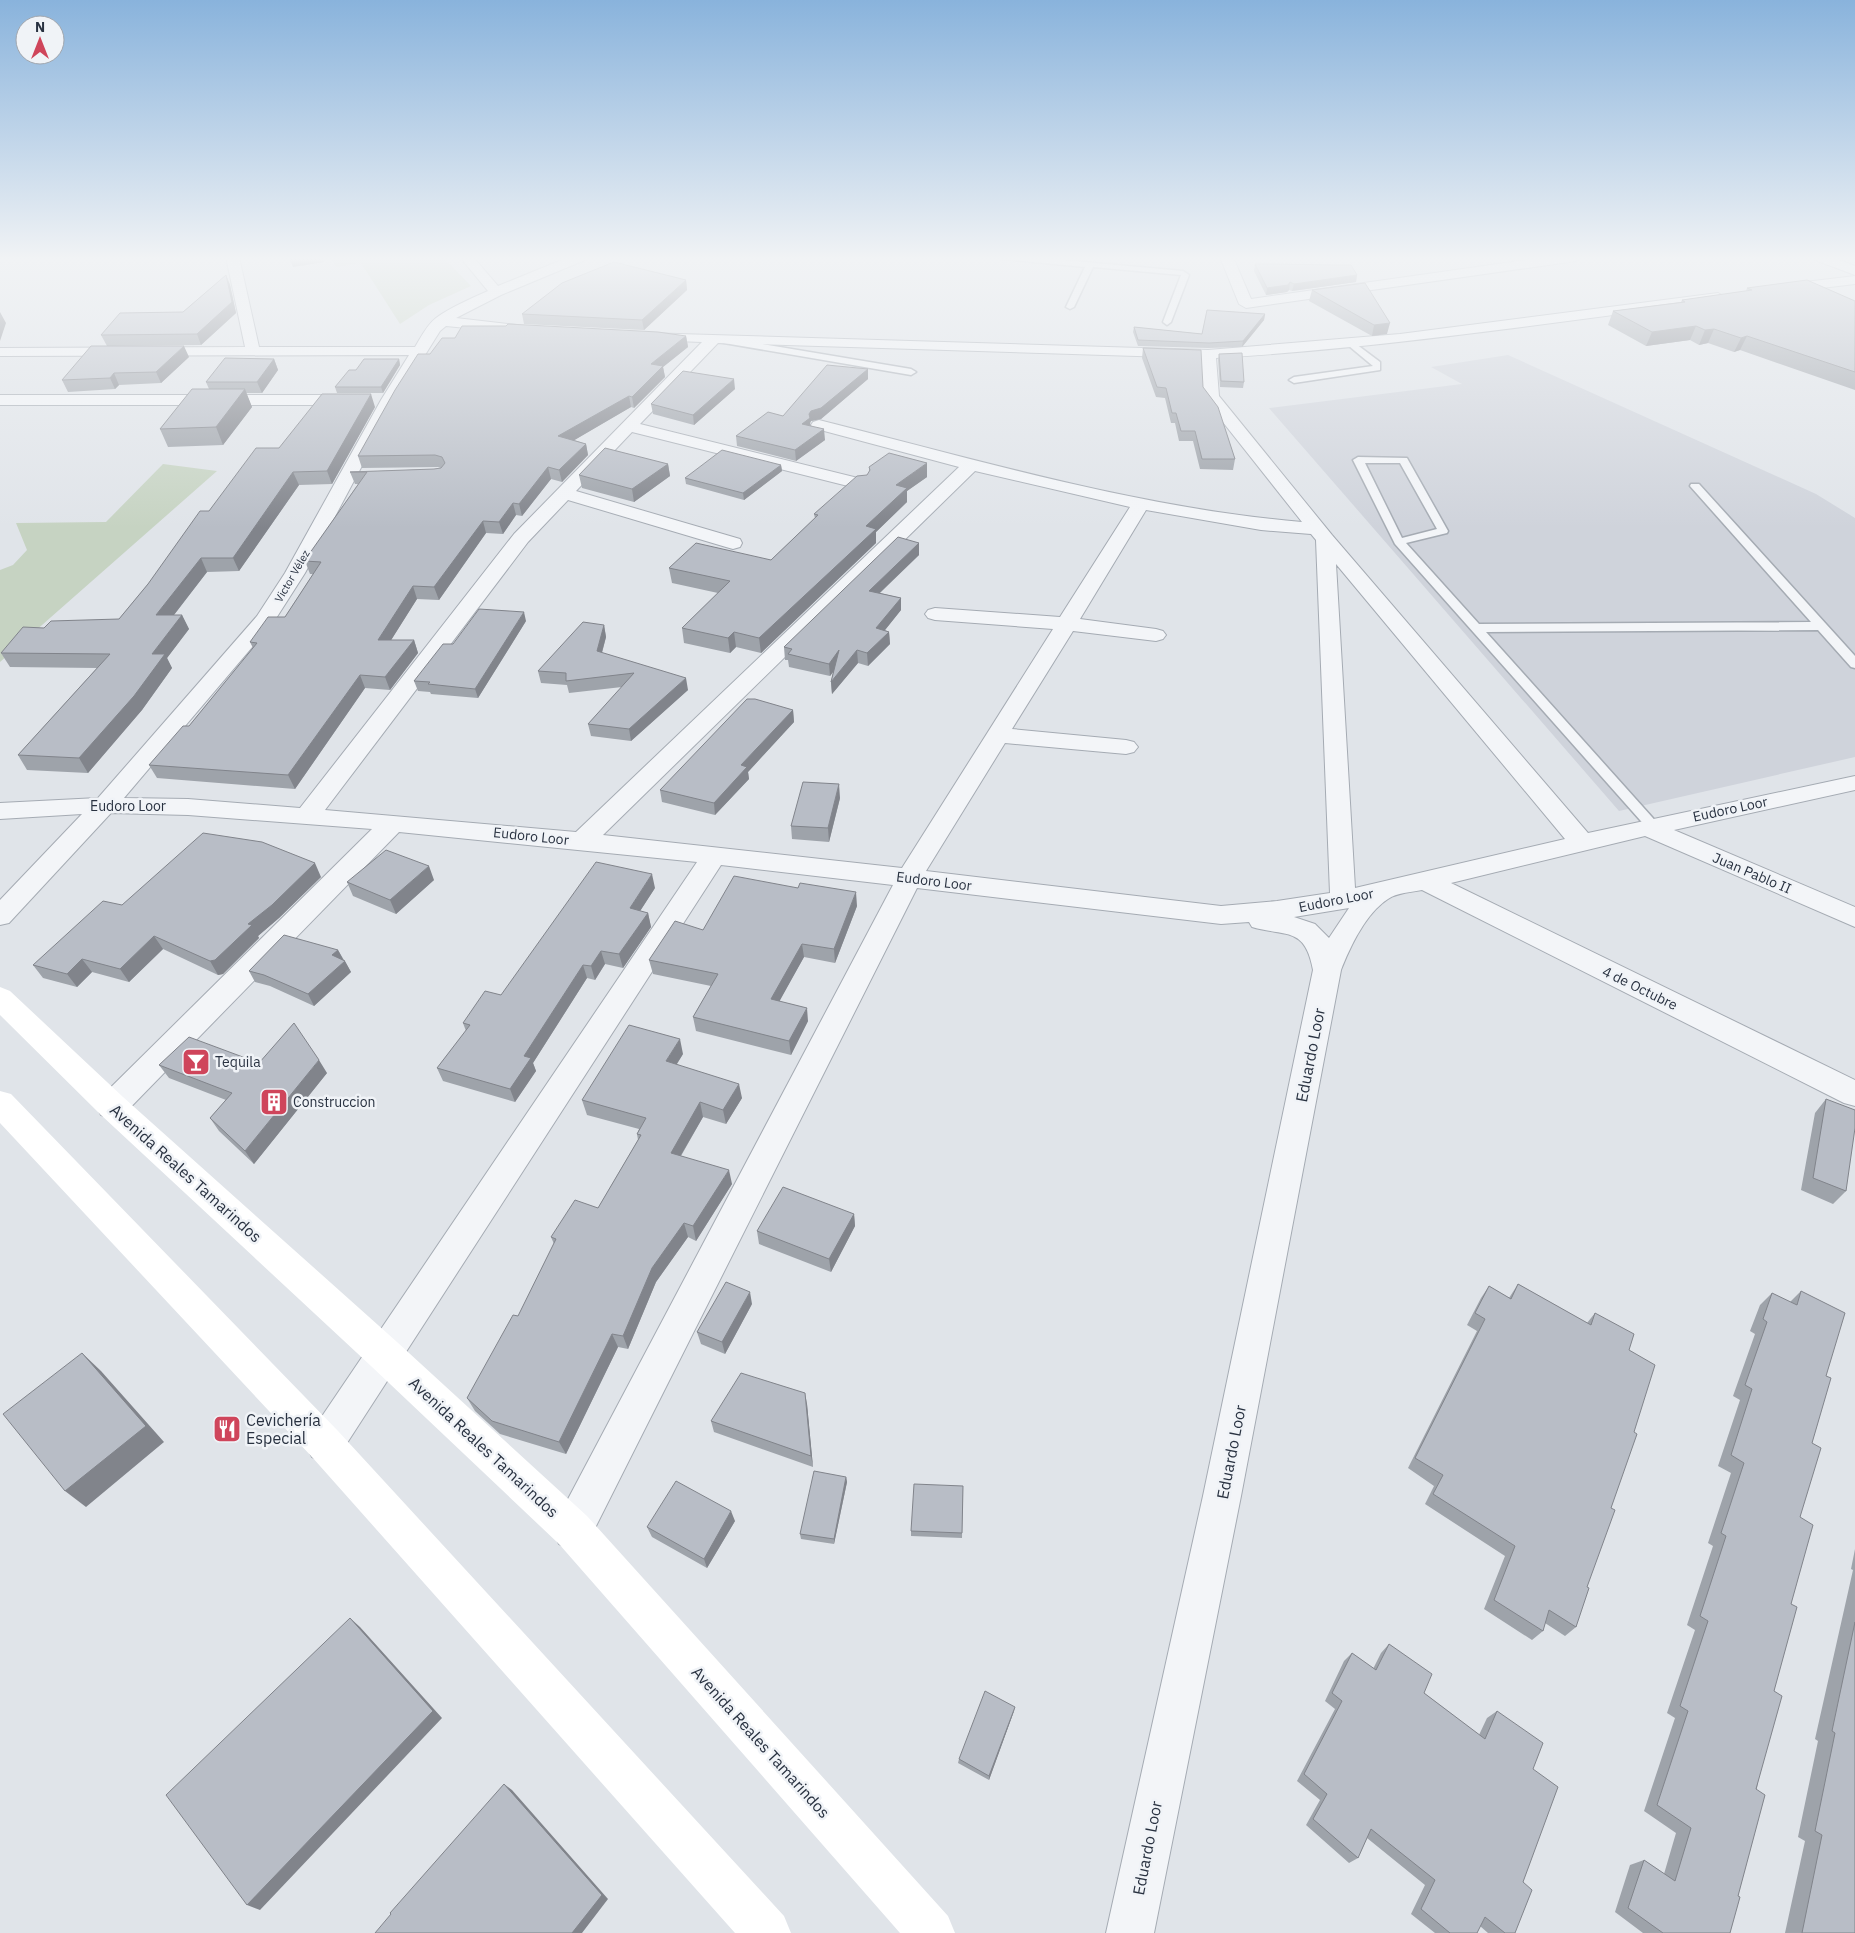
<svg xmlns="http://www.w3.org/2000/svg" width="1855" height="1933" viewBox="0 0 1855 1933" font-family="'IBM Plex Sans',sans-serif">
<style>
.built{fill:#cfd3db}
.green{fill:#c6d3c2}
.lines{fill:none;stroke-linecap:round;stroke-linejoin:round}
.lane-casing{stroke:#a5abb3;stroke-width:3}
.street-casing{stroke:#a5abb3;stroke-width:2}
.lane{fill:#f3f5f8;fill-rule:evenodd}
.street{fill:#f3f5f8;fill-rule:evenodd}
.secondary{fill:#fff;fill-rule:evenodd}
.wall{fill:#9ea3aa}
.shaded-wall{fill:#81848b}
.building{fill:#b8bdc6;stroke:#81848b}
.labels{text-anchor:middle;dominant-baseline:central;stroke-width:5;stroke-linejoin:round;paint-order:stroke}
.far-street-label{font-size:11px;fill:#293241;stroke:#f0f3f7}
.street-label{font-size:14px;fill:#293241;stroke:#f0f3f7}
.poi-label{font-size:14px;fill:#293241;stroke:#f0f3f7;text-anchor:start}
.near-street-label{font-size:16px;fill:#293241;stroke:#f0f3f7}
.near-poi-label{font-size:16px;fill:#293241;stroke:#f0f3f7;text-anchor:start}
</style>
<rect width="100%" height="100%" fill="#e0e4e9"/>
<path class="built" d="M1508,355L1816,494L1855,518V757L1619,811L1269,408L1462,384L1431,367Z"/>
<path class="green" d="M330,257H443L471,286L429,305L400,324L361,263L336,267Z
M163,464L217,471L0,662V570L13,565L27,550L16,523L106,522Z"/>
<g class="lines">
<defs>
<path id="lane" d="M998,257H1029L1183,271L1189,275L1171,322L1167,325L1163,322L1181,275L1093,267L1074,307L1070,309L1066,307L1085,267L1002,259Z
M721,337L911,369L916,372L911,375L718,342L717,340Z
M1352,341L1380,362V370L1294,383L1289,380L1294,377L1373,366L1349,346L1348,344Z
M1358,457L1407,458L1448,531L1447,533L1406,543L1479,624L1811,622L1690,486L1691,484H1699L1855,656V668L1851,667L1818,630L1486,632L1660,826L1658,829H1648L1395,544L1353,460ZM1365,463H1400L1437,529L1402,538Z"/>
<path id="street" d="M226,257H239L259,347H415C421,337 427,325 436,318C451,307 470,299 488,291L460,257H473L498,286L569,257H586L585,260L501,295L456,318L517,325L522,326L524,329L522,332L517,333L446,326L440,331L397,400L305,573L275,620L124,798L188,799L300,808L514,534L702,342L649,340L644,339L642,336L644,333L1208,350L1400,334L1718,293L1725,297L1718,301C1551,323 1384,348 1216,358L1219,396L1332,535L1588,833L1855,776V790L1674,830L1855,907V927L1645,836L1451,883L1855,1080V1106L1844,1103L1422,890C1412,892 1396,893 1388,899C1366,913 1350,947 1341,970L1241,1496L1154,1933H1106L1203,1496L1313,970C1305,926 1286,937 1252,927L1249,922L1221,924L917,888L587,1544L573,1550L559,1544L553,1530L559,1516L893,885L721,865L338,1457L325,1462L312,1457L306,1444L312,1431L697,862L399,832L123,1115L112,1118L101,1115L97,1106L101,1097L372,829L188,815L111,813L9,923L0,925V900L82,814L0,819V803L98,798L257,616L285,573L381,400L409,355L0,356V348L245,347ZM718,343L1201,358L1203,397L1302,522C1138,508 978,460 819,420L813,422L811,425L813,428L959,467L576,832L325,810L528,542L568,500L726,547L733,549L740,547L742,543L740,539L576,491L632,432L860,489L866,488L869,484L866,480L640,424ZM975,471L1130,507L1060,617L935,608L928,610L925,614L928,618L935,620L1053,629L902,868L603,835ZM1146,510L1261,530L1311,534L1316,540L1330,893L1277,901L1221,906L926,871L1005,743L1126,754L1134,752L1138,747L1134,742L1126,740L1012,729L1073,631L1156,641L1163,639L1166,635L1163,631L1156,629L1080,619ZM1336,564L1565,839L1355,888ZM1349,908L1329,938L1315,924L1294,917Z
M1220,257H1233L1251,299L1548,257H1582L1576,261L1246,308L1239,304Z
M1814,257H1832L1855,266V275L1815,260Z
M1855,276V284L1780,293L1773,289L1780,285Z
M0,395H353L359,397L361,400L359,403L353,405H0Z"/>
</defs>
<use href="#lane" class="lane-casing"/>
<use href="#street" class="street-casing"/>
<use href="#lane" class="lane"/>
<use href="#street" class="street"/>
<path class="secondary" d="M0,987L10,991L123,1097L397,1342L587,1516L948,1916L955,1933H900L559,1544L371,1366L101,1115L0,1015Z
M0,1091L11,1094L338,1431L784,1916L791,1933H735L312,1457L0,1123Z"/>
</g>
<path class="wall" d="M288,257H323L324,262L293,267Z
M1255,264L1357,275L1356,282L1292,291L1289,290L1287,292L1266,295L1254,271Z
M226,275L230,285L236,313L201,345L107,346L101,335L183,312Z
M686,280L687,290L644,330L524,324L522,314Z
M1365,283L1387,334L1372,336L1309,301L1312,290Z
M1747,288L1855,301V390L1740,350L1734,352L1708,343L1699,345L1690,340L1646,346L1608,325L1613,311L1681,302L1682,300L1746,291Z
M1265,314L1264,320L1242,347L1208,348L1138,346L1133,332L1134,327L1202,334Z
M686,336L688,347L663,367L665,377L634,408L631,407L574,440L586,444L588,455L562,482L551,479L522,516L516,515L503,534L486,533L439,600L417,599L391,640H414L418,653L390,690L365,688L295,789L157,778L149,765L189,726L253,648L250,642L285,617L313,574H310L305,561L358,484H355L350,472L434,469L441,468L438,467L362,468L358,456L430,354Z
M1143,348L1203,387L1235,459L1233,470L1200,469L1193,441H1179L1175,423H1171L1165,398L1156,397L1142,358Z
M1219,354L1244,382L1243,388L1220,387L1218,360Z
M189,357L161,383L119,385L115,389L68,392L62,380Z
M274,359L278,370L262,393H246L252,407L223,445L168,447L160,429L209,389L206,382Z
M399,359L400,365L383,393H337L335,387L356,370Z
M868,369V379L821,419L811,421L810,423L811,426L825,440L796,461L737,446L736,436L783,416Z
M735,389L694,425L653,414L651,404Z
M375,407L332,484L299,485L239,571L207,572L174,615H182L189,629L167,658L172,668L142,710L88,773L27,770L18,755L97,668L10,667L1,653L44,628L119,619L209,511L279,448Z
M668,464L670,476L634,502L582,488L579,475Z
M781,465L782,471L744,500L686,484L685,478Z
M869,467L927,477L907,491V502L876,532V543L761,653L736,647L730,653L684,643L682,628L718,593L672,583L669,568L771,560L815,518L814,514L867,475L869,472Z
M919,543V555L880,593L901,598V610L885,630L889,632L890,644L868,666L858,663L832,694L831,682L833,672L830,676L789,667L788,660H785L784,647Z
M526,621L478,698L431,694L430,692L418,691L414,681L453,644Z
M604,625L606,637L602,653L688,690L631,741L591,736L588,724L622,687L569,693L567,685L541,683L538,671Z
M793,710L794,722L748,772L749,779L715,815L662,802L660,790Z
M840,798L829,842L792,839L791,826Z
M321,877L279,918L258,936L259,938L223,974L218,975L163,949L129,982L92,972L77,987L43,978L33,965L122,905Z
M434,880L396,914L353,896L347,882Z
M655,888L640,911L648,913L651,927L623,968L605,964L595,980L587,978L533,1063L536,1071L515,1102L443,1081L437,1068L466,1031L463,1023L501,995Z
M857,906L835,963L804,957L779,1001L808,1021L791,1055L696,1031L693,1017L711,986L653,974L649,960L703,930Z
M338,950L351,972L314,1006L270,986L255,982L249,971Z
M683,1054L677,1064L742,1098L726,1124L703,1117L681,1156L732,1184L696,1241L688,1237L656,1282L628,1349L618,1347L566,1454L500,1434L475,1411L467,1398L518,1316L554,1244L551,1237L598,1208L638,1140L637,1134L639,1129L587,1115L582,1100Z
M259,1063L327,1073L254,1164L219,1131L210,1118L226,1100L169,1078L159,1065Z
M1826,1099L1846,1191L1833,1204L1801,1190L1815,1113Z
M854,1214L855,1226L831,1272L759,1244L757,1231Z
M1518,1284L1587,1323L1595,1313L1629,1350L1634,1432L1587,1587L1576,1627L1565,1636L1545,1623L1543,1631L1532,1640L1484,1609L1505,1556L1425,1504L1434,1486L1408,1468L1477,1331L1467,1325L1481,1298L1489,1286L1509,1298Z
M1801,1291L1826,1376L1812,1443L1800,1517L1791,1604L1774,1691L1738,1896L1730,1933H1643L1615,1912L1630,1865L1644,1860L1664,1874L1676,1833L1644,1811L1675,1718L1667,1713L1695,1630L1687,1625L1713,1546L1708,1543L1731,1473L1718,1466L1740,1400L1733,1396L1755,1334L1750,1331L1760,1305L1772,1293L1790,1302Z
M752,1304L725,1354L701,1344L697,1332Z
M807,1404L813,1467L714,1432L711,1421Z
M846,1477L847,1482L834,1544L801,1539L800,1534Z
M963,1486L962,1538L911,1536V1531Z
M735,1521L707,1568L652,1537L647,1527Z
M1855,1549V1933H1785L1805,1841L1798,1837L1818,1741L1815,1739L1853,1570L1851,1569Z
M1389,1644L1424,1693L1479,1735L1487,1718L1497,1711L1533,1769L1523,1882L1515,1933H1488L1480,1926L1477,1933H1435L1411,1914L1425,1885L1367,1838L1358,1858L1349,1863L1306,1825L1320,1800L1297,1781L1335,1709L1325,1701L1344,1661L1352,1653L1373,1669L1381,1653Z
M1014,1711L989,1780L958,1763L959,1759Z"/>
<path class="shaded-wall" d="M305,257H323L324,262L293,267L291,259Z
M226,275L230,285L236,313L201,345L197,334Z
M1357,275L1356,282L1292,291L1294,284Z
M686,280L687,290L644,330L642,320Z
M1290,282L1289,290L1287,292L1266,295L1267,288Z
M0,312L6,323L0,341Z
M1265,314L1264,320L1242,347L1243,341Z
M1390,323L1387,334L1372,336L1374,325Z
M1696,326L1690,340L1646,346L1652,332Z
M1714,329L1708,343L1699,345L1705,330Z
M686,336L688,347L663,367L665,377L634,408L632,397L651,364Z
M1747,336L1740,350L1734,352L1741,338Z
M184,346L189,357L161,383L156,372Z
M274,359L278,370L262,393L257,382Z
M399,359L400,365L383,393L381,387Z
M868,369V379L821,419L811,421L810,423L811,428L802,424L811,411Z
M114,373L119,385L115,389L110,378Z
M734,379L735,389L694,425L693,415Z
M245,389L252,407L223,445L216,427Z
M371,394L375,407L332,484L327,471Z
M629,396L631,407L561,448L558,436Z
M824,429L825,440L796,461L795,450Z
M586,444L588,455L562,482L559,470Z
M927,463V477L907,491V502L876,532V543L761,653L759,638L866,526L896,485Z
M668,464L670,476L634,502L632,489Z
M781,465L782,471L744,500L743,493Z
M548,467L551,479L522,516L519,504Z
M293,472L299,485L239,571L233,558Z
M513,503L516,515L503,534L499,522Z
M483,521L486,533L439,600L434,587Z
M919,543V555L869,603V591Z
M201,558L207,572L163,629L156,615Z
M413,586L417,599L383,653L378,640Z
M901,598V610L877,640L876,628Z
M524,612L526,621L478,698L475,689Z
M182,615L189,629L167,658L172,668L142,710L88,773L79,758L152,654Z
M604,625L606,637L599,663L597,651Z
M734,632L736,647L730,653L728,638Z
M889,632L890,644L868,666L867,653Z
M414,640L418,653L390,690L385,677Z
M839,650L840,663L830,676L829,664Z
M857,650L858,663L832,694L831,682Z
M360,675L365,688L295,789L288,775Z
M686,678L688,690L631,741L629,729Z
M793,710L794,722L748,772L749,779L715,815L714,803L741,765Z
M839,784L840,798L829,842L828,828Z
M315,863L321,877L279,918L258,936L259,938L223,974L218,975L210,961L248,924Z
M429,866L434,880L396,914L390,900Z
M652,874L655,888L633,922L630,908Z
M856,892L857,906L835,963L834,949Z
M648,913L651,927L623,968L619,954Z
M154,936L163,949L129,982L120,969Z
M802,944L804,957L773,1013L771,999Z
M338,950L344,961L332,955Z
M601,951L605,964L595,980L591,966Z
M82,959L92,972L77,987L67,974Z
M345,961L351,972L314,1006L308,994Z
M583,965L587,978L533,1063L536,1071L515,1102L510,1089L524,1056Z
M807,1008L808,1021L791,1055L789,1041Z
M680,1039L683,1054L669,1076L666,1061Z
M319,1060L327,1073L254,1164L245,1151Z
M739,1084L742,1098L726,1124L723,1110Z
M700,1102L703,1117L674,1167L671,1153Z
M729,1170L732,1184L696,1241L693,1226Z
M854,1214L855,1226L831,1272L829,1259Z
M684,1223L688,1237L656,1282L628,1349L623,1336L652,1268Z
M750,1292L752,1304L725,1354L722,1342Z
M612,1334L618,1347L566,1454L559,1442Z
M82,1353L101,1371L164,1442L86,1507L65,1491Z
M805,1393L807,1404L813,1467L811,1456Z
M846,1477L847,1482L834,1544V1539Z
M731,1511L735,1521L707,1568L704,1559Z
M350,1618L360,1627L442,1718L260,1910L247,1905Z
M1015,1707L1014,1711L989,1780V1776Z
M504,1784L512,1790L608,1899L582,1933H572Z"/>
<path class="building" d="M289,257H305L291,259Z
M614,262L686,280L642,320L522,314L562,283Z
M1255,264L1351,265L1357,275L1294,284L1290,282L1288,285L1267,288Z
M226,275L232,302L197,334L101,335L120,313L183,312Z
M1807,280L1855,301V372L1747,336L1741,338L1714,329L1705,330L1696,326L1652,332L1613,311L1685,302L1682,300L1752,290L1747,288Z
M1365,283L1390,323L1374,325L1312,290Z
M1207,310L1265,314L1243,341L1209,343L1138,340L1134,327L1202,334Z
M508,324L658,332L686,336L651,364L663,366L632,397L629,396L558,436L586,444L559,470L548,467L519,504L513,503L499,522L483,521L434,587L413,586L378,640H414L385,677L360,675L288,775L149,765L183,726H189L257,643L250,642L268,617H285L321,562L305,561L307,557L367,472H350L434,469L441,468L445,463L442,457L435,455L358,456L395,390L418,354H430L442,338H455L462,326H506Z
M91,346H184L156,372L114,373L110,378L62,380Z
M1143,348L1201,350L1203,387L1218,407L1235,459H1202L1195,431H1181L1176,413H1172L1166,388L1157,387Z
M1242,353L1244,382L1221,381L1219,354Z
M225,358L274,359L257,382H206Z
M364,359H399L381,387H335L349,370H356Z
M827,365L868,369L821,408L811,411L809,414L810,418L802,424L824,429L795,450L736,436L768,412L783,416Z
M683,371L734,379L693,415L651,404Z
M192,389H245L216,427L160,429Z
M322,394H371L327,471L293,472L233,558H201L156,615H182L152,654H165L134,696L79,758L18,755L110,654L1,653L23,627L44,628L51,621L119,619L148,584L200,511H209L256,448H279Z
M605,448L668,464L632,489L579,475Z
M722,450L781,465L743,493L685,478Z
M889,453L927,463L896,485L907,488L866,526L876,529L759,638L734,632L728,638L682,628L730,581L669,568L696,543L771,560L818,515L814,514L857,476L867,475L870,470L869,467Z
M898,537L919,543L869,591L901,598L876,628L889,632L867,653L857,650L831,682L839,650L829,664L788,654L792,649L784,647Z
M479,609L524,612L475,689L428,684L430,682L414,681L443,644H453Z
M583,622L604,625L597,651L686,678L629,729L588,724L634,673L566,681V673L538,671Z
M747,699H755L793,710L741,765L747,767L714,803L660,790Z
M803,782L839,784L828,828L791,826Z
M203,833L262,842L315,863L272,905L248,924L252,925L215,960L210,961L154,936L120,969L82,959L67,974L33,965L103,901L122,905Z
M386,850L429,866L390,900L347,882Z
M596,862L652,874L630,908L648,913L619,954L601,951L591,966L583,965L524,1056L531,1058L510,1089L437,1068L470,1025L463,1023L485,991L501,995Z
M734,876L798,888L800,883L856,892L834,949L802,944L771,999L807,1008L789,1041L693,1017L718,974L649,960L675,921L703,930Z
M284,935L338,950L332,955L345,961L308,994L264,975L249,971Z
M294,1023L319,1060L245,1151L210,1118L232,1093L159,1065L189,1037L259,1063Z
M629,1025L680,1039L666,1061L739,1084L723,1110L700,1102L671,1153L729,1170L693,1226L684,1223L652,1268L623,1336L612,1334L559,1442L492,1421L467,1398L513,1315L518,1316L556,1239L551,1237L575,1200L598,1208L641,1135L637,1134L646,1118L582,1100Z
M1826,1099L1855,1110V1128L1846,1191L1813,1178Z
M783,1187L854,1214L829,1259L757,1231Z
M726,1282L750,1292L722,1342L697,1332Z
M1518,1284L1591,1325L1595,1313L1634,1334L1629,1350L1655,1365L1634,1432L1637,1434L1611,1508L1615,1510L1587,1587L1589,1588L1576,1627L1549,1610L1543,1631L1494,1600L1515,1546L1433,1494L1443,1475L1415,1458L1485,1319L1475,1313L1489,1286L1511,1299Z
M1801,1291L1845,1313L1826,1376L1831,1378L1812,1443L1821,1448L1800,1517L1813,1525L1791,1604L1797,1607L1774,1691L1782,1696L1756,1789L1765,1795L1738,1896L1740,1897L1730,1933H1663L1628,1908L1644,1860L1675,1881L1691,1828L1657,1805L1688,1711L1680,1706L1708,1621L1700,1616L1726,1536L1721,1533L1744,1463L1731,1455L1752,1389L1745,1385L1767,1322L1763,1319L1772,1293L1797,1305Z
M82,1353L146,1426L65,1491L3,1414Z
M741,1373L805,1393L811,1456L711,1421Z
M814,1471L846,1477L834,1539L800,1534Z
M676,1481L731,1511L704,1559L647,1527Z
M914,1484L963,1486L962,1533L911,1531Z
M350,1618L433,1711L247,1905L166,1795Z
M1855,1622V1933H1802L1822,1835L1815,1831L1835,1733L1832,1731Z
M1389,1644L1432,1674L1424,1693L1485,1739L1497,1711L1543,1743L1533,1769L1558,1787L1523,1882L1532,1890L1515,1933H1505L1485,1917L1477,1933H1450L1421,1909L1435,1880L1371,1829L1358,1858L1313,1819L1327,1794L1304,1774L1342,1701L1332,1693L1352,1653L1376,1670Z
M985,1691L1015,1707L989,1776L959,1759Z
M504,1784L602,1895L572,1933H375L391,1914L390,1913Z"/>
<linearGradient id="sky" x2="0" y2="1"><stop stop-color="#89b3dc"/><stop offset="0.49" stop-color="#f1f3f5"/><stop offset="1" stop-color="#f1f3f5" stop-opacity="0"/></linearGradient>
<rect width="1855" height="528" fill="url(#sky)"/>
<defs>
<symbol id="bar-square" viewBox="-11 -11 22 22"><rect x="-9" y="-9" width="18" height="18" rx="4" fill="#cf455b" stroke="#f0f3f7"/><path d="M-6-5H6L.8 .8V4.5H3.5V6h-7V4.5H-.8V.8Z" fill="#fff"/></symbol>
<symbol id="building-square" viewBox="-11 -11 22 22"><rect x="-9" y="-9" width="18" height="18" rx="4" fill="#cf455b" stroke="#f0f3f7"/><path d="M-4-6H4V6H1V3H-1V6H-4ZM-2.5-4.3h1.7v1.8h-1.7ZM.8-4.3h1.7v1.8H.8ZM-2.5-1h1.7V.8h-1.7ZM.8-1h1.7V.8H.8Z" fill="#fff"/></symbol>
<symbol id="restaurant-square" viewBox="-11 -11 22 22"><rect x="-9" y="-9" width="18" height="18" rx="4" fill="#cf455b" stroke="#f0f3f7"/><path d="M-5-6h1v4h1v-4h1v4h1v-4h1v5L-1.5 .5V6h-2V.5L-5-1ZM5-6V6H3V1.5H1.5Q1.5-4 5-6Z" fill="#fff"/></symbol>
</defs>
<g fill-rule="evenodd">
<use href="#bar-square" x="180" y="1046" width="32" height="32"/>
<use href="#building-square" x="258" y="1086" width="32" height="32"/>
<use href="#restaurant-square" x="211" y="1413" width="32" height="32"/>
</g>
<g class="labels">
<g class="far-street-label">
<text transform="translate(292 576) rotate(-60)">Victor Vélez</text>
</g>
<g class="street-label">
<text x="128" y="806">Eudoro Loor</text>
<text transform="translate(1730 809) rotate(-12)">Eudoro Loor</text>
<text transform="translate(531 836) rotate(6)">Eudoro Loor</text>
<text transform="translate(1752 873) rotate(23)">Juan Pablo II</text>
<text transform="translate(934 881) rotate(7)">Eudoro Loor</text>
<text transform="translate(1336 900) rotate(-11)">Eudoro Loor</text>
<text transform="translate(1640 988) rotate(26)">4 de Octubre</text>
</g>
<g class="poi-label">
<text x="215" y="1062">Tequila</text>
<text x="293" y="1102">Construccion</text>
</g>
<g class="near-street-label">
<text transform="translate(1310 1055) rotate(-79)">Eduardo Loor</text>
<text transform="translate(186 1173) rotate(42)">Avenida Reales Tamarindos</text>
<text transform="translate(484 1447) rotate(43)">Avenida Reales Tamarindos</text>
<text transform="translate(1231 1452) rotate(-79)">Eduardo Loor</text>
<text transform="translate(761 1742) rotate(48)">Avenida Reales Tamarindos</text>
<text transform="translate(1147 1848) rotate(-79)">Eduardo Loor</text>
</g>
<g class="near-poi-label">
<text x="246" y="1420">Cevichería<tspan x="246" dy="18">Especial</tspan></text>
</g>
</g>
<g transform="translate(40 40)"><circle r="24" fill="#f0f3f7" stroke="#a0a6ae"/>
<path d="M0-4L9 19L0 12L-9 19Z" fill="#cf455b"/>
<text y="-8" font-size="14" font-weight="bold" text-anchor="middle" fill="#293241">N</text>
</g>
</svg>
